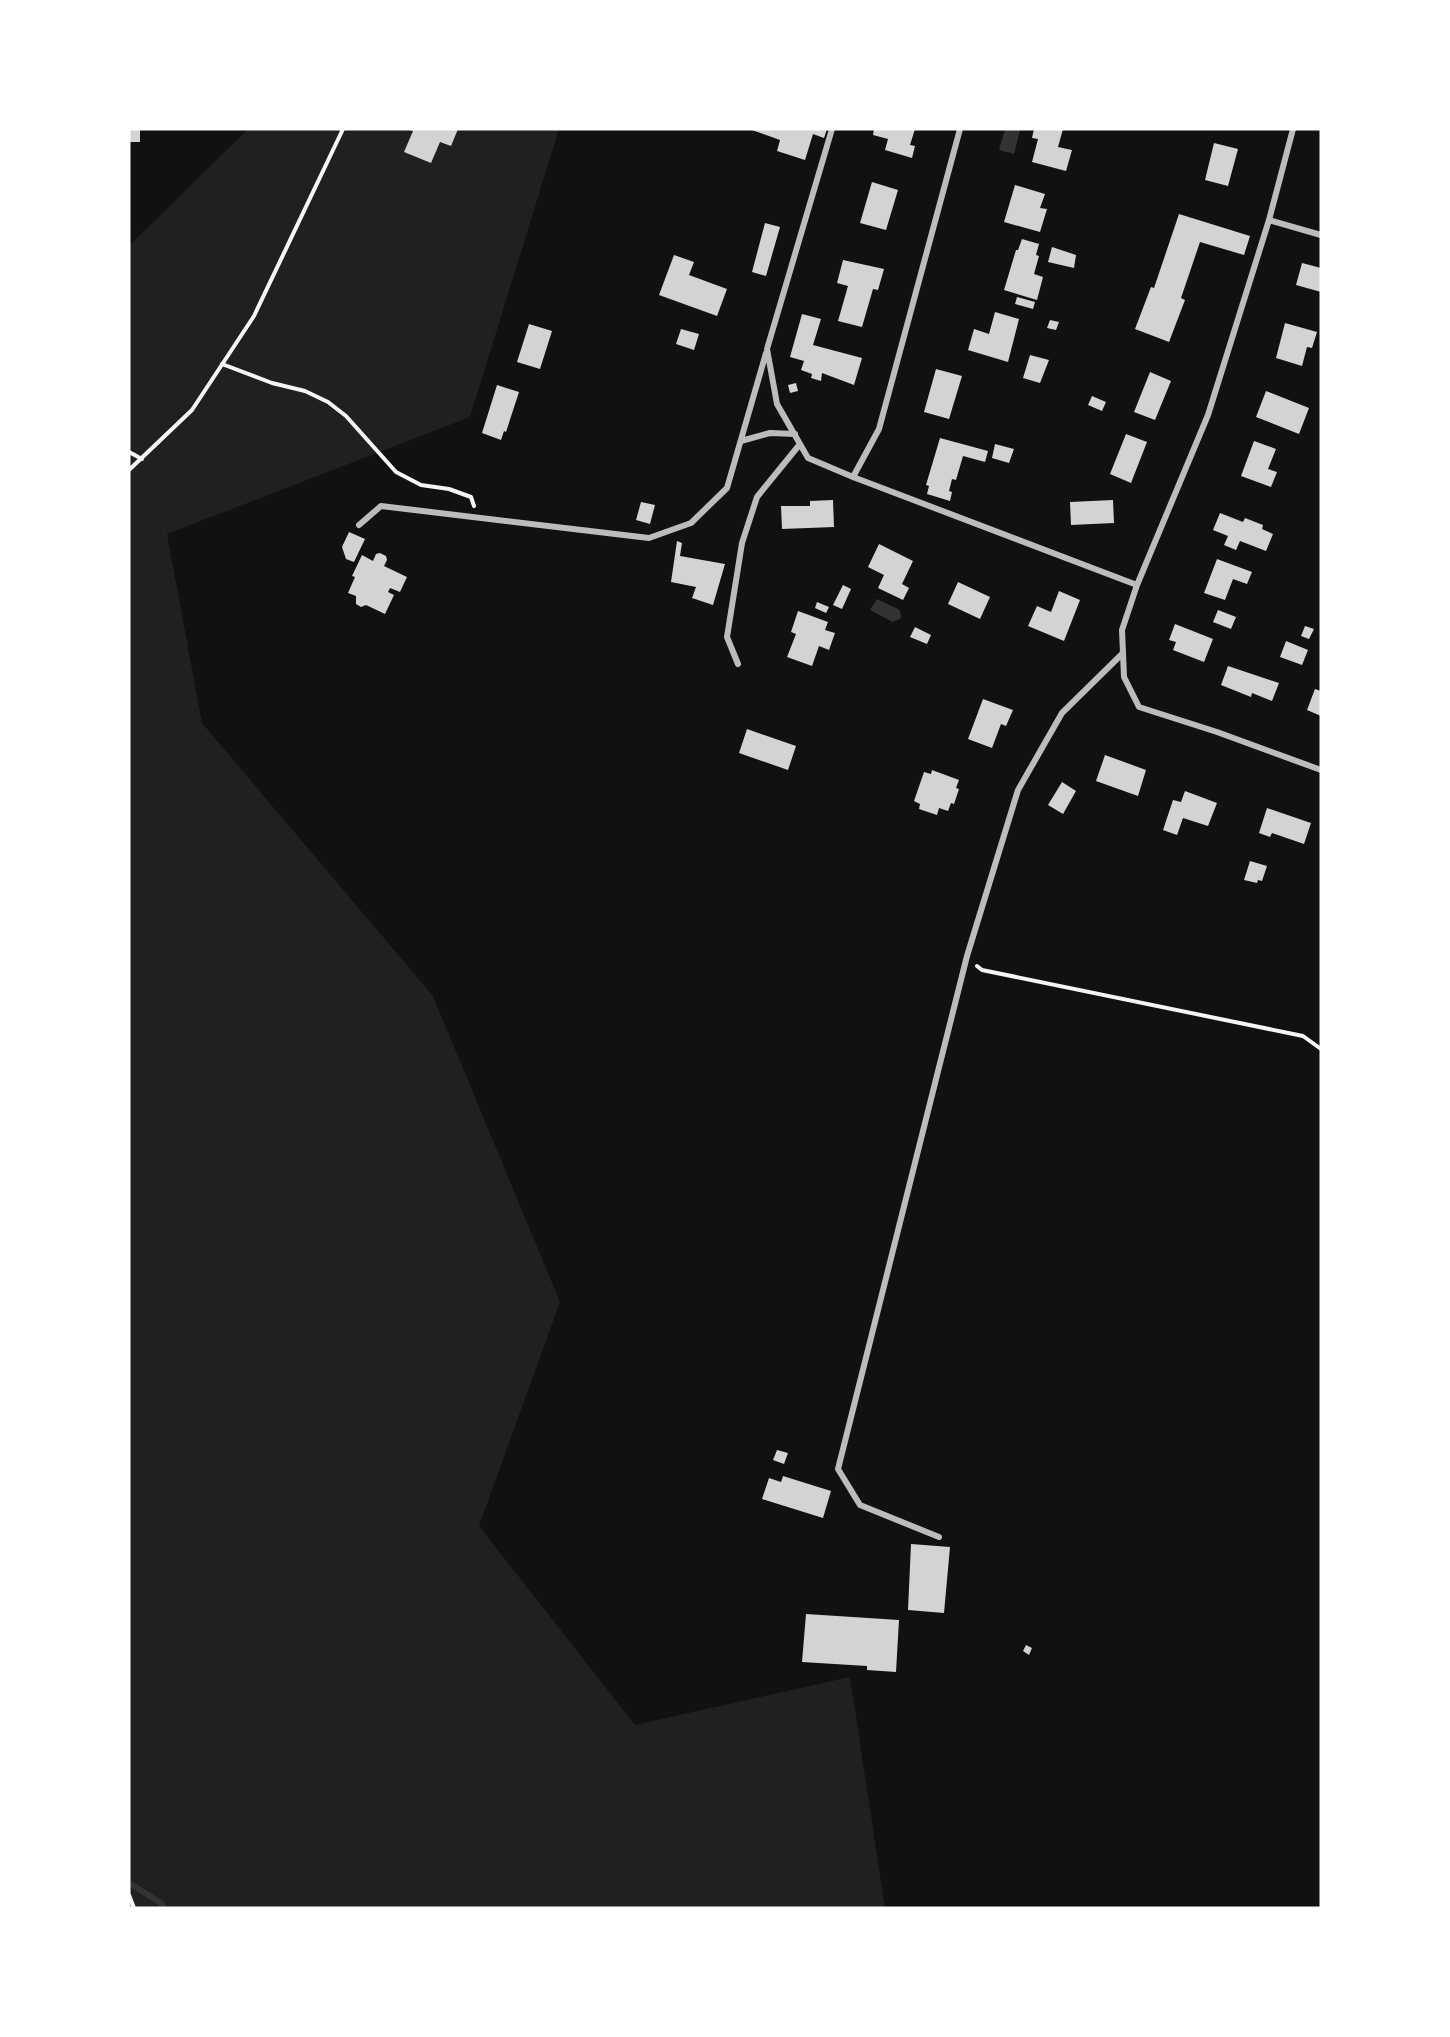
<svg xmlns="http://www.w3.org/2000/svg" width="1450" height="2037" viewBox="0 0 1450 2037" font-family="Jost,sans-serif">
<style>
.green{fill:#202020}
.water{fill:#333}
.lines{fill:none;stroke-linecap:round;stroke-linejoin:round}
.stream{stroke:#333;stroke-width:6}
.building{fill:#d3d3d3}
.path{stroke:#f5f5f5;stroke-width:4}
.minor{stroke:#bcbcbc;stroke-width:6}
</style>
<rect width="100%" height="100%" fill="#111"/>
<path class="green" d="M248,129H559L470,417L167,534L202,723L433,996L560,1302L479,1526L635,1725L850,1677L885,1908H129V246Z"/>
<path class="water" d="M1005,129L1020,130L1014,154L999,150Z
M877,599L900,610L901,618L893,622L870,610Z"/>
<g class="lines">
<path class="stream" d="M129,1883L161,1903L164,1908"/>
</g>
<path class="building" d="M129,129H140V142H129Z
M408,129H458L451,146L440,142L431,163L404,152L413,131Z
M749,129H827L824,138L813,134L805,160L777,151L780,140Z
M874,129H915L910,145L915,146L912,158L885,150L888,139L873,135Z
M1034,129H1063L1058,147L1072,150L1066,171L1032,162L1038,139L1032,138Z
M1214,143L1238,149L1228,186L1205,180Z
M872,182L898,190L886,230L860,223Z
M1015,185L1045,194L1040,208L1047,209L1040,232L1004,222Z
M1179,214L1250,236L1244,255L1200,242L1181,298L1185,300L1169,342L1135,329L1151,287L1154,288Z
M765,223L780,227L766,276L752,272Z
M1022,239L1039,244L1036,255L1039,256L1034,274L1043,277L1037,300L1004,290L1016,250H1018Z
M1052,247L1076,255L1074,268L1048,262Z
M674,255L694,262L689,275L727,289L717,316L659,295Z
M843,260L884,269L878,290L873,289L862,327L838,321L848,286L837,283Z
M1302,263L1321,268V292L1296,285Z
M1017,297L1035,302L1033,309L1015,304Z
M995,312L1019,319L1008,362L968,350L974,329L989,334Z
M802,314L821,319L813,345L862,358L854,385L822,373L821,381L811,378L812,374L801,370L804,361L790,357Z
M1050,320L1059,322L1056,330L1047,328Z
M1285,323L1317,332L1312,348L1307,347L1302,366L1276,358Z
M529,324L552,331L540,369L517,362Z
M681,329L699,334L694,350L676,344Z
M1030,355L1049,360L1040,383L1023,378Z
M936,369L962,376L949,419L924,412Z
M1150,372L1171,381L1155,420L1134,412Z
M796,383L798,391L790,393L788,385Z
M497,385L519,392L506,432L504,431L501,440L482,433Z
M1266,391L1309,408L1299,434L1256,417Z
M1092,396L1106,402L1102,411L1088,405Z
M1126,434L1147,442L1131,483L1110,474Z
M940,438L988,451L985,462L963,456L956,480L952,479L949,491L952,492L950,501L927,494L929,486L926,485Z
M1254,441L1276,449L1268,469L1277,472L1271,487L1241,476Z
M995,444L1014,449L1009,463L992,458Z
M833,500L834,527L782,529L781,506H810V501Z
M1113,500L1114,523L1071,525L1070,502Z
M641,502L655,505L650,524L636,520Z
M1220,513L1243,522L1245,518L1263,525L1262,529L1273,534L1266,551L1240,541L1236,550L1224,545L1228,536L1213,530Z
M349,532L365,539L354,562L346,559L342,547Z
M677,541L682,543L680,556L725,564L713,605L692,598L696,587L671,582Z
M879,544L913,561L902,584L909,588L903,600L878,588L884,575L868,567Z
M380,553L386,556L387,560L384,566L407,577L400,592L390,588L388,592L394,595L385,614L366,605L361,607L356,604V596L348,593L355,577L352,576L362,555L373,561L376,554Z
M1217,559L1252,572L1247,584L1233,579L1225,600L1204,593Z
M958,582L990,597L980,619L948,604Z
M843,585L851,589L842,609L833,605Z
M1059,591L1080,600L1064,641L1028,626L1037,606L1051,612Z
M817,602L829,607L826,613L815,608Z
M1218,610L1236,617L1231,629L1213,622Z
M798,611L828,622L825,630L835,633L829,650L819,646L812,666L787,657L796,634L791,632Z
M1175,624L1213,639L1204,662L1173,650L1176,642L1169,640Z
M1305,626L1314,629L1309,639L1301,636Z
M915,627L931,635L927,644L910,637Z
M1286,641L1308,650L1302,665L1280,657Z
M1228,666L1279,683L1272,701L1252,693L1251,697L1221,685Z
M1315,689L1321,691V716L1307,710Z
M983,699L1013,710L1006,726L1001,724L992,748L968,739Z
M747,729L796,746L788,770L739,753Z
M1105,755L1146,770L1138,796L1096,781Z
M932,770L959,780L956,788L959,789L954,804L951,803L948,811L939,808L937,815L919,809L920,804L914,801L924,772L931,774Z
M1062,782L1076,791L1063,814L1048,805Z
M1185,791L1217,803L1208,826L1183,818L1177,835L1163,830L1173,800L1181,802Z
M1267,808L1311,823L1304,844L1272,833L1270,837L1259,833Z
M1250,861L1267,866L1262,881L1258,880L1257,883L1244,880Z
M777,1450L788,1453L784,1464L773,1460Z
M783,1476L831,1491L823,1518L762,1499L769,1478L781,1482Z
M911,1544L950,1547L944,1613L908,1610Z
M806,1614L899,1620L896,1672L867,1670V1666L802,1662Z
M1026,1645L1032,1648L1029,1655L1023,1651Z"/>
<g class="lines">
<path class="path" d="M222,364L272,383L305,391L328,402L346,416L396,472L421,485L449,489L471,497L474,506
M129,452L142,459
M129,470L192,410L254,316L343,129
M977,966L982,970L1303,1036L1321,1049
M129,1895L134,1908"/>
<path class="minor" d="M832,129L767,349L777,404L808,458L853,477L1137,585
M1293,129L1269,220L1208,415L1137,585L1122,630L1124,677L1139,707L1217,732L1321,770
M1269,220L1321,235
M741,441L770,433L795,434
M853,477L879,429L960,129
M359,525L381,506L649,538L691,523L727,488L766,353
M738,664L727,637L742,543L757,497L800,444
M939,1537L860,1505L838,1469L967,956L1018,790L1062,713L1123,653"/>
</g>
<rect width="1450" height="2037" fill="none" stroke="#ffffff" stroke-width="261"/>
</svg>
